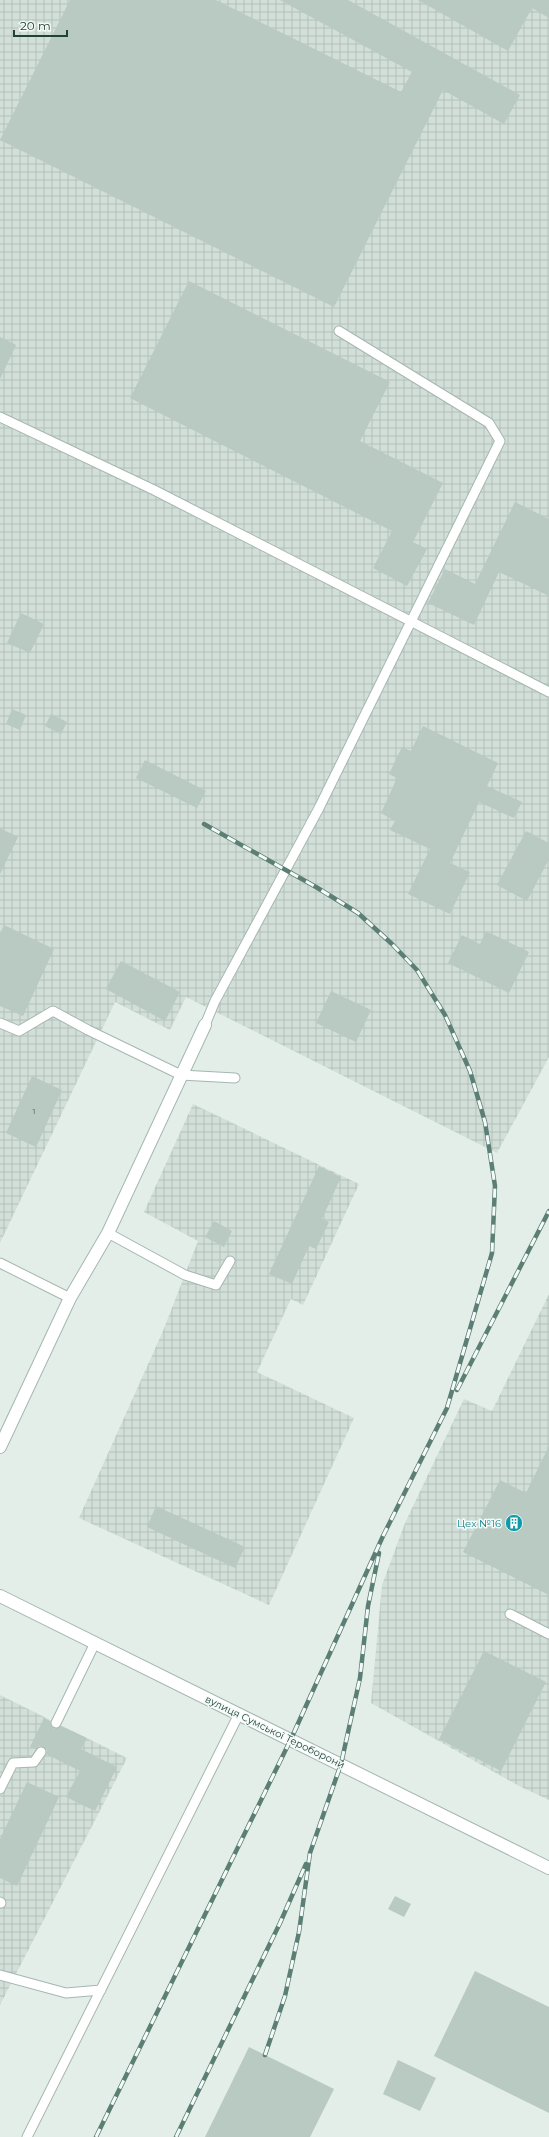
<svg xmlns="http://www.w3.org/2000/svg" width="549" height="2137" viewBox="0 0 549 2137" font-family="Montserrat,sans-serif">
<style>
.industrial{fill:url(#industrial-grid)}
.building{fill:#b8cac2}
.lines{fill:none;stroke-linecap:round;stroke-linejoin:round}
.lane-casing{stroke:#a5b7b1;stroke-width:11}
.street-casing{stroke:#a5b7b1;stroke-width:14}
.lane{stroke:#fff;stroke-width:9}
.street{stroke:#fff;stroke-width:12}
.rail-casing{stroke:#5b7e75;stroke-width:4.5}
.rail{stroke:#f4faf7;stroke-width:3;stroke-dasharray:9;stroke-linecap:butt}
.labels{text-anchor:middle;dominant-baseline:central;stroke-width:3;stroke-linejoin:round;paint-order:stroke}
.number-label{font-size:8px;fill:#46645c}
.culture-label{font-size:10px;fill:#0d838f;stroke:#f4faf7;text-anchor:end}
.street-label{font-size:10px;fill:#20423a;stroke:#f4faf7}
</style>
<defs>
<pattern id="industrial-grid" width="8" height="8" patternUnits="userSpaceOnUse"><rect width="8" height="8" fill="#d1dfd8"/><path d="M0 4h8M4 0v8" fill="none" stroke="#b3c1ba"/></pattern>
</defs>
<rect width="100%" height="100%" fill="#e3eee9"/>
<path class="industrial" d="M0,0H549V1057L497,1153L186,997L170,1030L115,1002L0,1243Z
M193,1104L359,1184L303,1305L291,1299L257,1372L354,1418L269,1605L79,1518L163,1331L198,1241L144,1212Z
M549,1294V1800L519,1786L371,1703L382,1585L405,1523L464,1399L492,1411Z
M0,1695L127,1758L0,2005Z"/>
<path class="building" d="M70,0H216L401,92L412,72L280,0H348L520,95L504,124L443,90L334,307L0,140Z
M418,0H549V18L532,8L508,51Z
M189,281L390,382L360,441L443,483L413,542L427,549L407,586L373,568L392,531L130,398Z
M0,337L16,345L0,379Z
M515,502L549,519V596L499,572L474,625L428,603L445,569L475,584Z
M21,613L44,624L30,653L7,643Z
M12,709L26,715L20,730L6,724Z
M51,714L67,722L61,734L45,726Z
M423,726L498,763L487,786L522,802L514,818L479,802L450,863L470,872L450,914L408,894L430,849L390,830L395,821L381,813L397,778L389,774L402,747L411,751Z
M145,760L206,791L197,808L136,778Z
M0,828L18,837L0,874Z
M526,831L549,843V859L527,901L497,885Z
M4,925L54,949L23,1016L0,1006V934Z
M486,931L529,952L509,993L448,963L462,935L480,944Z
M121,961L180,992L165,1021L106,989Z
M331,991L371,1010L356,1042L316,1023Z
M32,1076L62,1090L36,1147L6,1133Z
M319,1166L341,1177L322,1219L329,1222L316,1249L309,1246L292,1284L269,1274Z
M214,1221L232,1231L224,1247L205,1237Z
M549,1446V1595L463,1552L500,1480L526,1493Z
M156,1506L245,1547L235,1568L147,1527Z
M484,1651L546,1682L501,1771L439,1739Z
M44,1718L50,1721L51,1726L54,1729L61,1726L87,1738L81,1749L117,1767L95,1811L66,1797L80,1771L46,1754L47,1750L44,1747L39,1746L36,1749L30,1747Z
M27,1782L59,1797L17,1886L0,1878V1839Z
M395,1896L411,1904L404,1917L388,1909Z
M475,1971L549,2007V2113L434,2056Z
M249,2047L334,2089L310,2137H205Z
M398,2060L436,2078L420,2111L383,2094Z"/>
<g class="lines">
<defs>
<path id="lane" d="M0,417L154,490L549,692
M0,1023L19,1031L53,1011L88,1030L181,1075L235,1078
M205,1025L215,1001L319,808L500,441L489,423L339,331
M108,1233L185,1275L216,1285L230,1261
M0,1263L70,1298
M510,1614L549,1634
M56,1723L95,1643
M0,1789L13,1763L34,1762L41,1752
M0,1902L1,1903
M0,1975L66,1993L101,1990
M27,2137L239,1714"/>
<path id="street" d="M0,1447L70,1298L108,1233L205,1025
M0,1596L549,1868"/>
</defs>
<use href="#lane" class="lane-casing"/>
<use href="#street" class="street-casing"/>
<use href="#lane" class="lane"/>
<use href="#street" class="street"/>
<defs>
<path id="rail" d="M457,1390L549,1211
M265,2055L285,1996L299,1932L310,1853L341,1764L360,1678L368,1606L379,1553
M96,2137L291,1739L383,1536L447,1408L492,1253L495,1186L485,1122L470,1071L445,1015L417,970L392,944L358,913L316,887L204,824
M176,2137L280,1923L306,1864"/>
</defs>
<use href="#rail" class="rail-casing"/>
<use href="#rail" class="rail"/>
</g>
<defs>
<symbol id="building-disc" viewBox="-11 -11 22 22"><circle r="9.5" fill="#0f9aa8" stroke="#f4faf7"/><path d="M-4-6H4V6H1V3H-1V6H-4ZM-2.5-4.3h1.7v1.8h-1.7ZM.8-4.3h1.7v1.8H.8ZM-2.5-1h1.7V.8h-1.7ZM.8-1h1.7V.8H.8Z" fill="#fff"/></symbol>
</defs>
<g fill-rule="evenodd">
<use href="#building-disc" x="504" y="1513" width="20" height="20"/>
</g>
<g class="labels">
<g class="number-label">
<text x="34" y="1111">1</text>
</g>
<g class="culture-label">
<text x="501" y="1523">Цех №16</text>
</g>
<g class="street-label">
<text transform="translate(275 1732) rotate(26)">вулиця Сумської Тероборони</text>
</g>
</g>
<path d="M14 30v6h53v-6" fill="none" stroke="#20423a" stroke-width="2"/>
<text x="20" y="30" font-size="12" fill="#20423a" stroke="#f4faf7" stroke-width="3" paint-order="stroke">20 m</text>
</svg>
